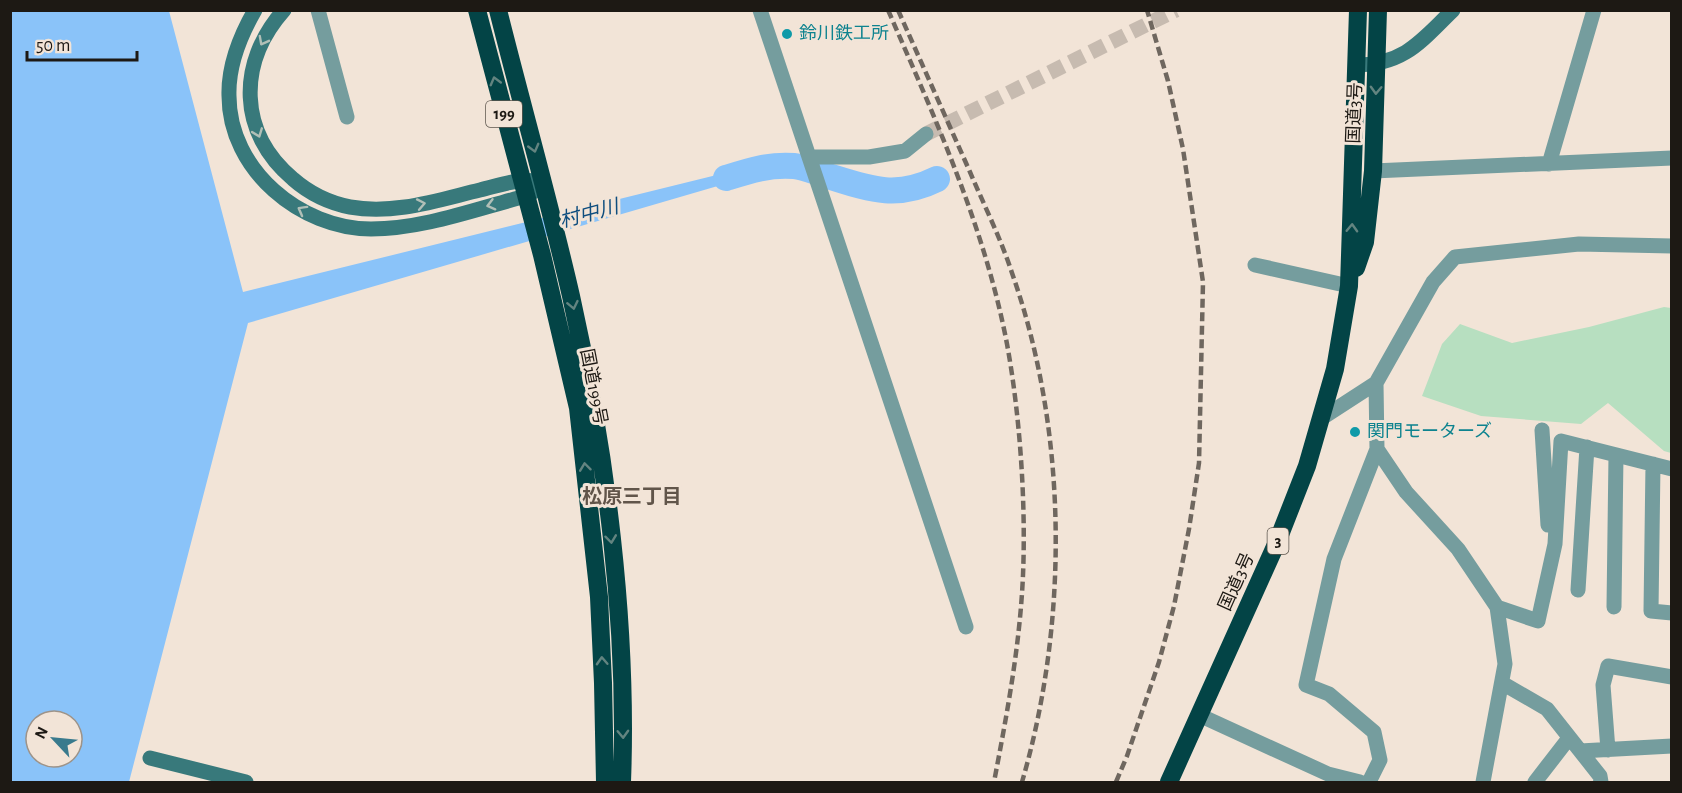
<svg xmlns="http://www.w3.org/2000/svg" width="1682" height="793" viewBox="0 0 1682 793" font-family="'Alegreya Sans','Noto Sans JP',sans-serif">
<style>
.green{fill:#b7dfc0}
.water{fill:#8ac3f9;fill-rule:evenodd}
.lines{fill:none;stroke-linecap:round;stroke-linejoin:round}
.river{stroke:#8ac3f9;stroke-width:26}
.street-tunnel{stroke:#c7bbb0;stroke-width:15;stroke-dasharray:15 8;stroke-linecap:butt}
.street{stroke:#759d9e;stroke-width:15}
.secondary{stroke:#38797b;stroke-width:15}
.highway{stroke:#034446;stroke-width:18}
.rail{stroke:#6f675f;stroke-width:4.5;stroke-dasharray:9 4.5;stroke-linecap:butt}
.oneway{stroke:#b1bfb7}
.oneway2{stroke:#638480}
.culture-dot{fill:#0f9aa8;stroke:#f2e4d7;stroke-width:2}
.labels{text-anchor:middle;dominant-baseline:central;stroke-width:6;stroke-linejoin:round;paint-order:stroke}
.shield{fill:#f2e4d7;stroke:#5d564e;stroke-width:1.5}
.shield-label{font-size:16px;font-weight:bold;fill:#1d1914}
.culture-label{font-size:18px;fill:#0d838f;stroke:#f2e4d7;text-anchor:start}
.street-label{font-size:18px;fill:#1d1914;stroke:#f2e4d7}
.water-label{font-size:20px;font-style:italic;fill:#0e4d7e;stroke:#f2e4d7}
.neighbourhood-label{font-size:20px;font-weight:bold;fill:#61554a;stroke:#f2e4d7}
</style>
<rect width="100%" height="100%" fill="#f2e4d7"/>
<path class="green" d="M1664,307L1671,308V453L1664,451L1608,403L1581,424L1481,416L1422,396L1442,344L1460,324L1512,343L1589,327Z"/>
<path class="water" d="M10,11H169L243,292L749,167L758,168L752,176L248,323L129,782H11ZM36,721H72V757H36Z"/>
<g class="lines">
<path class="river" d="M726,178C748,171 769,164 794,166C804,167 815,172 825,175C867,188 895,200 937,179"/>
<path class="street-tunnel" d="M926,134L1176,10"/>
<path class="street" d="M318,10L347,117
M760,10L966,627
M809,157H869L905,151L926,134
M1549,164L1594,10
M1373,171L1672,158
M1255,265L1349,286
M1376,383L1377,449L1406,492L1458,549L1497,607L1505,664L1483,782
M1322,418L1376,383L1433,282L1455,257L1579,244L1672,246
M1542,430L1548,525
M1653,464L1651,611L1672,613
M1578,590L1587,447
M1497,607L1538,621L1555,544L1561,441L1672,469
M1614,607L1616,455
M1502,683L1547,709L1600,776L1601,782
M1199,715L1328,774L1360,782
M1608,750L1603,685L1608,666L1672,677
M1580,751L1672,746
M1369,782L1380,760L1374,732L1329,694L1306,685L1334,559L1377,449
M1535,782L1569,738"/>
<path class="secondary" d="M255,10C240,36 228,66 229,96C229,170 301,229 371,229C423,229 476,209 526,196L535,191L542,182C521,177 501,185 480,190C438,200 394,215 350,207C330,203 309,193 293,179C238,133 237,63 284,10
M1357,65C1405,64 1421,41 1453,10
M150,758L246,782"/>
<path class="highway" d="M477,10L542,255L578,408L599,597L603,683L605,782
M498,10C522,106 549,200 571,296C606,452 628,623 622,782
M1356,268L1365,242L1373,171L1378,10
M1169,782L1278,540L1307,466L1335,369L1349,286L1358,10"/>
<path class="rail" d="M888,10C935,118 985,228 1007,344C1020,415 1026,503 1023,575C1020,645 1007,714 994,782
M898,10C922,64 946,118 970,172C984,205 1001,239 1012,273C1068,432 1069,621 1022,782
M1116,782L1127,756L1159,662L1174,606L1189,529L1199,463L1203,282L1183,149L1168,81L1147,10"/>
</g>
<defs><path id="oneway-chevron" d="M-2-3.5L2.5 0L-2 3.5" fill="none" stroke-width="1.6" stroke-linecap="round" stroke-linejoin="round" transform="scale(1.5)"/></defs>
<g class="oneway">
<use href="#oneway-chevron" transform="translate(263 41) rotate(118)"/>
<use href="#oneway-chevron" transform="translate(258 133) rotate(69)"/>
<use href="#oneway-chevron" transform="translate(421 204) rotate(-11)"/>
<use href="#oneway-chevron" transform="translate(491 205) rotate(165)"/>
<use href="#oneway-chevron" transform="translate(302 210) rotate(-151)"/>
</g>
<g class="oneway2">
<use href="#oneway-chevron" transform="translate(495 81) rotate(-105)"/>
<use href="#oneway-chevron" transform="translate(1376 90) rotate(92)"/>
<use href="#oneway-chevron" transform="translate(534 148) rotate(75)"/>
<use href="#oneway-chevron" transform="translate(1352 228) rotate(-88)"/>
<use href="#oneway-chevron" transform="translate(573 305) rotate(78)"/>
<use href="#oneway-chevron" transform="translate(585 467) rotate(-97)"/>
<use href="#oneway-chevron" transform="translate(611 539) rotate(83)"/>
<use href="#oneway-chevron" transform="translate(602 661) rotate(-93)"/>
<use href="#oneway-chevron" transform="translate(623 734) rotate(88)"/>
</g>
<g class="culture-dot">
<circle cx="787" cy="34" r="6"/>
<circle cx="1355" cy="432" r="6"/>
</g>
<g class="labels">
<g class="shield">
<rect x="486" y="101" width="36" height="26" rx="4.5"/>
<rect x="1267.5" y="528" width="21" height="26" rx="4.5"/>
</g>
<g class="shield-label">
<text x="504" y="114">199</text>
<text x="1278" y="541">3</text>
</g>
<g class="culture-label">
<text x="799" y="34">鈴川鉄工所</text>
<text x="1367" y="432">関門モーターズ</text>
</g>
<g class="street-label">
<text transform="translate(1355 113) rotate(-88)">国道3号</text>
<text transform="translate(593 387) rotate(79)">国道199号</text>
<text transform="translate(1237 582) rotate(-66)">国道3号</text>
</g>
<g class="water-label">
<text transform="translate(589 214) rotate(-15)">村中川</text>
</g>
<g class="neighbourhood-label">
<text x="632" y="497">松原三丁目</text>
</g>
</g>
<rect width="1682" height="793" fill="none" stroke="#1d1914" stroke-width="24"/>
<g transform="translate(54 739) rotate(296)"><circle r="28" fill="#f2e4d7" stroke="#9d9389" stroke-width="1.5"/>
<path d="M0-4.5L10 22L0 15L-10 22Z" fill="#397a8d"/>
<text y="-9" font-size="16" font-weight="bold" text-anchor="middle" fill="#1d1914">N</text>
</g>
<path d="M27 51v9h110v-9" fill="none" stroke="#1d1914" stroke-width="3"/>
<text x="36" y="51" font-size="18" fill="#1d1914" stroke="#f2e4d7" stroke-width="4.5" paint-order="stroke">50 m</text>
</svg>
